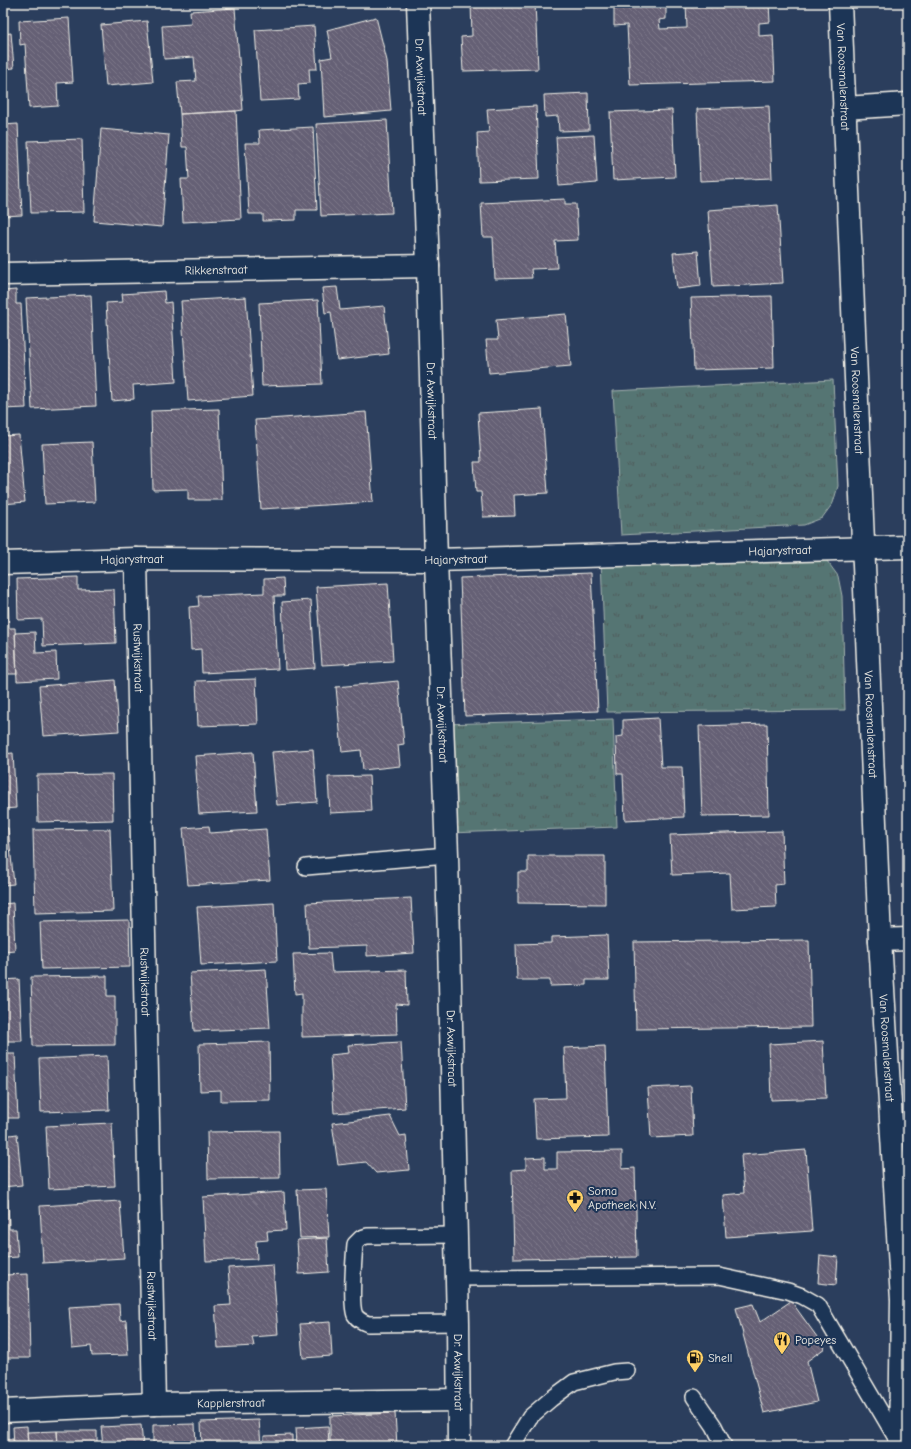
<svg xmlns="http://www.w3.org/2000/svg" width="911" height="1449" viewBox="0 0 911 1449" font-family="'Comic Neue',sans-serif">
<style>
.grass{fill:url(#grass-tufts);stroke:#a4b2ae}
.building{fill:url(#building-back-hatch);stroke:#f4f1e8}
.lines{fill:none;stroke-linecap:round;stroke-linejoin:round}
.service-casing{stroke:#f4f1e8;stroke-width:18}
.minor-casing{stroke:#f4f1e8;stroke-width:25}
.service{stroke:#1d3557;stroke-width:15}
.minor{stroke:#1d3557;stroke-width:22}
.labels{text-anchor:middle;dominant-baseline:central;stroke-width:4;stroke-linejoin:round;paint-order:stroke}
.street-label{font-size:12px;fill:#f4f1e8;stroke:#1d3557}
.poi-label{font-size:12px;fill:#f4f1e8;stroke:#1d3557;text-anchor:start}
</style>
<defs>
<pattern id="grass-tufts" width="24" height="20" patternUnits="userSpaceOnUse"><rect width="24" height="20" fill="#557473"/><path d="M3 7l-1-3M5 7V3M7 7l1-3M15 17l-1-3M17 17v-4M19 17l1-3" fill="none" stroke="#4e5c5a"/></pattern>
<pattern id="building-back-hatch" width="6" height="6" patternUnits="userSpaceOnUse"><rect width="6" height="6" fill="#656075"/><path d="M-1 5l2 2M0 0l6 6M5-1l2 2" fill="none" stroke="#7c7789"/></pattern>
</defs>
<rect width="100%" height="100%" fill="#2b3e5d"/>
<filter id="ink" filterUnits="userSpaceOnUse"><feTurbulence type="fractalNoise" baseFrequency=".025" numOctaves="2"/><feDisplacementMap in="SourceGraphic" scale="8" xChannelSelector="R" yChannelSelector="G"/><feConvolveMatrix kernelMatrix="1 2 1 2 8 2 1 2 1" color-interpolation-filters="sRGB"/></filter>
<g filter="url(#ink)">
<path class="grass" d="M833,380L838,486L833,503L822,518L804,525L621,535L613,391Z
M807,555L827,561L838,576L842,596L845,710L607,712L601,560Z
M613,719L617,827L449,833L444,724Z"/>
<path class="building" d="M471,3H535L538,69L463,71L461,37L472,36Z
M614,3H666V19L659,20L660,29L687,28L686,3H769L770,22L759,23V36L773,35L775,81L630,85L627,25L614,26Z
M235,8L243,110L236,111L180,114L177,82L196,81L194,57L164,59L162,26L191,24L190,11Z
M376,17L387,61L391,111L324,117L321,59L332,57L327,30Z
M69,18L73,82L57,83L58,106L29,108L25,44L20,45L19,21Z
M147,21L153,82L106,86L101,25Z
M314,26L317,69H309L310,83L298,84L299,99L260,101L255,30Z
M11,33L14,68L3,69V34Z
M588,93L589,130L559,131L558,116L545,117L544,95Z
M536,106L539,179L479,181L477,133L489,132L487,109Z
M769,106L772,178L700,181L697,109Z
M672,110L675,177L613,180L610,112Z
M236,111L241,219L183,222L181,179H189L187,147H182L180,114Z
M387,120L392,213L321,216L316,124Z
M18,124L22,215L3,216V125Z
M313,127L317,210H296V220L263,221V214H249L245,143H260L259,130Z
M101,129L169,135L162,227L94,221Z
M594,135L597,183L559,186L556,137Z
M82,139L84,212L31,213L28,141Z
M565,199V204H576L578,240L555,241L557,268L531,269L532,278L495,279L493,237H483L481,203Z
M778,205L783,283L713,287L708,210Z
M698,251L701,286L677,289L673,253Z
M337,287L340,310L384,306L389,354L337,360L331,312L325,313L322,288Z
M16,290V304H21L26,408L3,409V291Z
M164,291L165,303L171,302L176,382L133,385L134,399L112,401L106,303L123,302L122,294Z
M91,295L96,406L32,409L26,298Z
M772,296L774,368L694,370L691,298Z
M246,297L253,396L188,401L181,301Z
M318,300L322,384L262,386L259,303Z
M566,314L571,366L489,373L486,340H498L496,320Z
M219,409L222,500H188V489L153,490L151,411Z
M542,409L548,493L514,495L515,516L483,517L481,492H476L474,462H481L478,413Z
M366,412L373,502L261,509L255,420Z
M19,435L25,502L3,504V436Z
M92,442L95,502L45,504L42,444Z
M591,573L598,711L465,716L460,578Z
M78,577V590L114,589L116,643L43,646L42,619L18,620L17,579Z
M283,578L284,596H274L278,669L202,673L201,649L191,650L189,607L199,606L198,596L264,593V579Z
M388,583L393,661L322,665L316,587Z
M3,586H8L9,628H15L17,674H3Z
M311,600L315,668L285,670L282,602Z
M35,632L36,653L56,652L57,679L17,681L15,633Z
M256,679L258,724L198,726L196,681Z
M115,680L119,731L43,736L39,686Z
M398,681L404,744L398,745L400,766L363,770L361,750L342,752L336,687Z
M658,718L661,767H682L684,817L625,820L623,774H617L616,737L623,736V720Z
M767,724L769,815L702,816L699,726Z
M313,749L317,802L277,805L272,752Z
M253,752L257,811L199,814L195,756Z
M13,753L16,808L3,809V754Z
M112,774L113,820L38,822L37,775Z
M369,776L371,811L330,813L328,777Z
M209,826L210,833L266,829L270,880L188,885L183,828Z
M3,828H8L14,884L3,885Z
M110,829L113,911L35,913L33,830Z
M782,831L784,884L775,885L776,907L732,909L730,873L672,875L670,835Z
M528,856H605V904L518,903V872H528Z
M411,898L414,953L367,956V946L309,948L307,903Z
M13,903L15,950L3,951V904Z
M274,903L277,961L201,965L197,907Z
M129,920L130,967L42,969L40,922Z
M607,935L609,980H586V985L550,986V980H517L516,944L551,943V937Z
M809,940L811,1027L636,1029L634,942Z
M330,953L332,972L406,970L407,1005L396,1004L397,1034L302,1037V993L295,994L293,954Z
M266,969L270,1028L194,1031L190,973Z
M107,976V996H115V1045L33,1046L31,977Z
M19,979L22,1041H3V980Z
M823,1041L826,1098L771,1100L769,1044Z
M269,1042L270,1100L221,1101V1090L200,1091L199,1044Z
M401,1042L405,1108L334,1113L330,1055L349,1053L348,1045Z
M605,1046L608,1137L536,1139L534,1099L566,1098L564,1048Z
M3,1054H15L18,1118H3Z
M107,1056L109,1110L41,1112L39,1059Z
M691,1086L693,1136L651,1138L648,1088Z
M390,1116L400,1136L406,1135L409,1170L376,1173L366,1162L338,1165L332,1123Z
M112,1123L115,1186L49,1189L46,1126Z
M279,1131L280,1178L208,1179L207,1132Z
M17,1134L22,1185L3,1187V1136Z
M806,1150L812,1231L726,1237L723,1195L744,1193L741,1155Z
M622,1151V1169L635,1168L637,1257L514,1259L512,1170L526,1169V1158L545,1157V1169H557V1152Z
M326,1189L329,1237L300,1238L297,1190Z
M284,1192L286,1230L267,1231L268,1240L256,1241L257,1259L206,1261L203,1197Z
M3,1199H8L9,1229H16L18,1257L3,1258Z
M120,1201L124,1258L43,1263L40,1206Z
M327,1238L329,1272L299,1274L297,1240Z
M820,1255L838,1257L836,1285L818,1283Z
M273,1265L278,1335L252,1337L254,1346L218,1348L215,1306L231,1305L228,1268Z
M28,1274L30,1358H3V1275Z
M791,1301L825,1348L807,1361L817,1402L764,1413L736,1308L753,1304L760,1322Z
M119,1304L120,1321L126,1320L128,1355L92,1356L91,1346L72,1348L69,1307Z
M330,1322L332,1356L303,1358L300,1324Z
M395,1413L397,1446H330V1416Z
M259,1420L261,1446H202L201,1422Z
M195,1424L196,1446H163V1442L153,1443V1425Z
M141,1425L143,1446H103L101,1427Z
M27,1426L28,1446H14L13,1427Z
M328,1426L329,1446H297L296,1428Z
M57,1431H97V1446H58Z
M57,1431L58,1446H28L27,1432Z
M292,1435V1446H264V1436Z
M13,1439L14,1446H3V1440Z"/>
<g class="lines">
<defs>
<path id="service" d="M306,867L447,855
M455,1235L367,1236L361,1238L355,1244C354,1258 350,1305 355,1315C358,1320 363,1322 368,1324L458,1323
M456,1278L719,1276L788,1291L802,1296L818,1305L899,1443
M694,1397L714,1426L724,1446
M512,1446L530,1417L551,1399L574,1382L614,1372L627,1371"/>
<g id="minor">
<path id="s1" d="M418,3L428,266L436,560L447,855L458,1323L459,1446"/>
<path id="s2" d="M840,3L880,940L902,1300L900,1446"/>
<path d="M844,108L908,104"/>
<path id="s3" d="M3,274L428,266"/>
<path id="s4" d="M136,559L154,1404"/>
<path id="s5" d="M3,563L136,559L436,560L908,547"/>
<path d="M880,940L908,939"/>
<path id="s6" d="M3,1411L154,1404L459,1400"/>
</g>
</defs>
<use href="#service" class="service-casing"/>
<use href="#minor" class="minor-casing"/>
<use href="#service" class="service"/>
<use href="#minor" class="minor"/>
</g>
</g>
<defs>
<symbol id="pharmacy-pin" viewBox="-11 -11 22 30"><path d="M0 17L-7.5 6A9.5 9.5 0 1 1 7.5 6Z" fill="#ffd166" stroke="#1d3557"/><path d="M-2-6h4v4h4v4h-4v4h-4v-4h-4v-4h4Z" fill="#111"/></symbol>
<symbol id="restaurant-pin" viewBox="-11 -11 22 30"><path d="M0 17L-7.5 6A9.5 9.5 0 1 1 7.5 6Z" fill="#ffd166" stroke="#1d3557"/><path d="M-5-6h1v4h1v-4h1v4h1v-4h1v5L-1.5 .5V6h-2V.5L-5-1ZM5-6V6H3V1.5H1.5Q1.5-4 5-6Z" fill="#111"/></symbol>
<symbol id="fuel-pin" viewBox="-11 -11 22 30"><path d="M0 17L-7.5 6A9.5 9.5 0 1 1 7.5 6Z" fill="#ffd166" stroke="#1d3557"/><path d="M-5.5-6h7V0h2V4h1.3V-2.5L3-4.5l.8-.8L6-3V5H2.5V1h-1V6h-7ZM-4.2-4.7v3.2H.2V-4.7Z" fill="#111"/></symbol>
</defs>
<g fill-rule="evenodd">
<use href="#pharmacy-pin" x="565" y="1188" width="20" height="27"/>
<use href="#restaurant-pin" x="772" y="1330" width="20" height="27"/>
<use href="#fuel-pin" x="685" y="1348" width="20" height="27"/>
</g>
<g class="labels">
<g class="street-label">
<text stroke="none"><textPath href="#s1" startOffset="74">Dr. Axwijkstraat</textPath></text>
<text stroke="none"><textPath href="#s2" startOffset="74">Van Roosmalenstraat</textPath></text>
<text stroke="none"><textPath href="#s3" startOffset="213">Rikkenstraat</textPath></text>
<text stroke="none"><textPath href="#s1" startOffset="398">Dr. Axwijkstraat</textPath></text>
<text stroke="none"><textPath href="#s2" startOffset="398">Van Roosmalenstraat</textPath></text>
<text stroke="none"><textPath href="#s5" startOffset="777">Hajarystraat</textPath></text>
<text stroke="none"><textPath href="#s5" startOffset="129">Hajarystraat</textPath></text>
<text stroke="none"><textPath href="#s5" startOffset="453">Hajarystraat</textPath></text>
<text stroke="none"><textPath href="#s4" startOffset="99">Rustwijkstraat</textPath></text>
<text stroke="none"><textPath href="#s1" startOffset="722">Dr. Axwijkstraat</textPath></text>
<text stroke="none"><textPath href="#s2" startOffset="722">Van Roosmalenstraat</textPath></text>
<text stroke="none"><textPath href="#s4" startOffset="423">Rustwijkstraat</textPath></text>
<text stroke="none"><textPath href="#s1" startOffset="1046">Dr. Axwijkstraat</textPath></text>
<text stroke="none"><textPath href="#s2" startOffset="1046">Van Roosmalenstraat</textPath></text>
<text stroke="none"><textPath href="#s4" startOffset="747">Rustwijkstraat</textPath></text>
<text stroke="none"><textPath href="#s1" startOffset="1370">Dr. Axwijkstraat</textPath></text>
<text stroke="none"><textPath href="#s6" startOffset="228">Kapplerstraat</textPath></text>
</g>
<g class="poi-label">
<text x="588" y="1191">Soma<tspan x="588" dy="14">Apotheek N.V.</tspan></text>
<text x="795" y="1340">Popeyes</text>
<text x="708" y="1358">Shell</text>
</g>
</g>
<rect width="911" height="1449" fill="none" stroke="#1d3557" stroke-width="16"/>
<rect x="8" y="8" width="895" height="1433" fill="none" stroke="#f4f1e8" stroke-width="1.5" filter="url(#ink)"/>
</svg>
